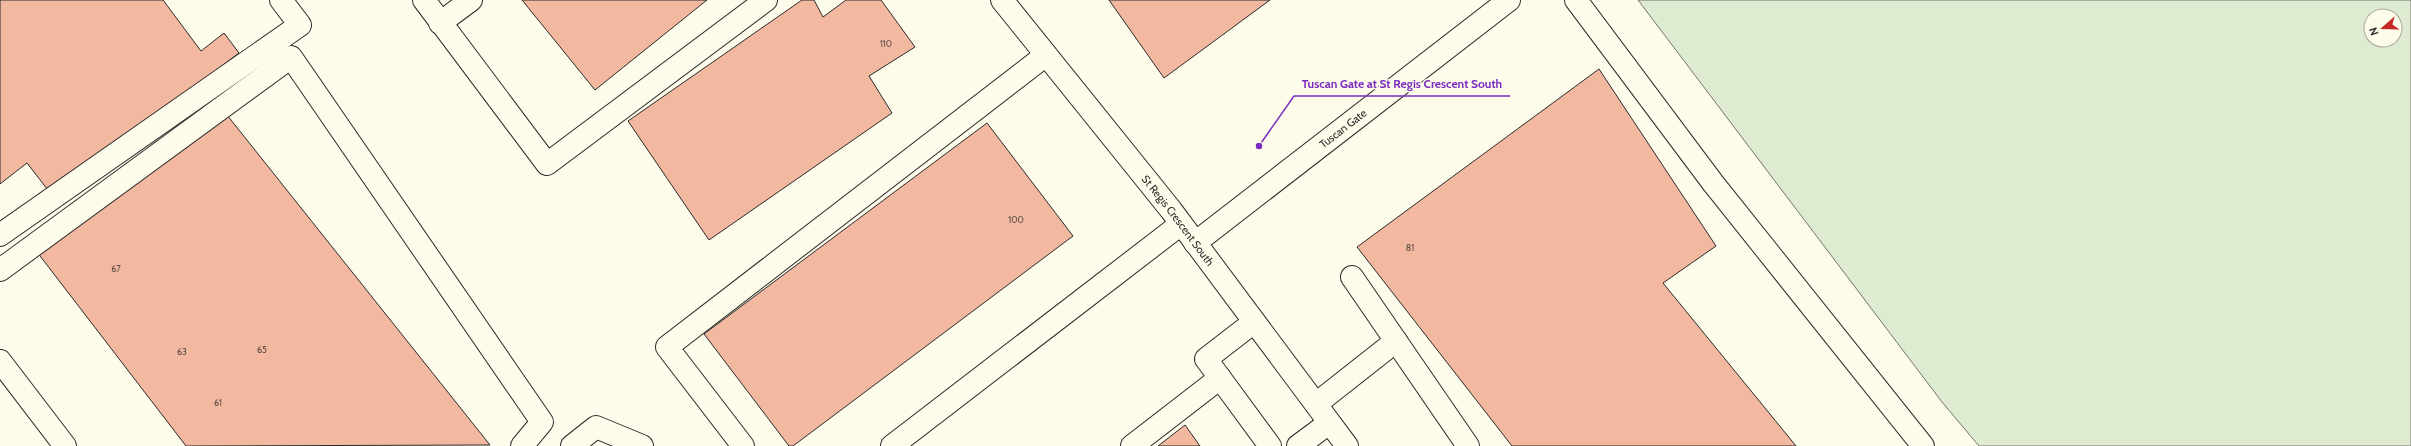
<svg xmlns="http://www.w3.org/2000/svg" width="2411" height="446" viewBox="0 0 2411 446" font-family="Cabin,sans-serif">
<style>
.green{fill:#deebd1;stroke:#74746e;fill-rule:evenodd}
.building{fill:#f2b8a0;stroke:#2b2b2b}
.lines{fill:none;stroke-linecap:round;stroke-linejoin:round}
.minor-casing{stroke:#2b2b2b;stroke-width:24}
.minor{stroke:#fdfbea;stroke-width:22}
.labels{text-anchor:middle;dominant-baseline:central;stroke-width:3;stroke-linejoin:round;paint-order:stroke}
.number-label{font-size:9px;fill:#5d4e48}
.street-label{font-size:11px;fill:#2b2b2b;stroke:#fdfbea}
.leader{fill:none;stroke:#7b2cbf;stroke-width:1.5}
.callout-dot{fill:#7b2cbf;stroke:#fdfbea;stroke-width:1.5}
.callout-label{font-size:12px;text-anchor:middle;font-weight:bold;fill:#7b2cbf;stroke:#fdfbea;stroke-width:3;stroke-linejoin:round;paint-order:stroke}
</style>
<rect width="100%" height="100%" fill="#fdfbea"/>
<path class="green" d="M1638,0H2411V446H1979L1942,402ZM2371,16H2395V40H2371Z"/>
<path class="building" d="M0,0H163L201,51L224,33L239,53L51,194L27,163L0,184Z
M522,0H707L595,90Z
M802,0H814L823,17L846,0H881L915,47L869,76L892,113L709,240L628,121Z
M1109,0H1270L1164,78Z
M1599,69L1716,246L1663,283L1796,446H1512L1357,247Z
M223,110L490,445L186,446L37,252Z
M987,123L1073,236L793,446H789L704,334Z
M1185,425L1200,446H1158Z"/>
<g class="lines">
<defs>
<g id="minor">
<path d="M424,0L547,164L766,0"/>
<path id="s1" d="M1002,0L1171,210L1347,446"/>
<path d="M1576,0L1713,183L1923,446"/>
<path d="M440,23L471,0"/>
<path d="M0,235L300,25L281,0"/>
<path id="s2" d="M1195,243L1509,0"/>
<path d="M0,270L291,57L542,422L522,446"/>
<path d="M1352,277L1468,446"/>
<path d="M0,361L65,446"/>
<path d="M1220,378L1206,359L1254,322"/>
<path d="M1316,404L1396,341"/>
<path d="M572,446L596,427L642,446"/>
<path d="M743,446L667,347L1046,55"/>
<path d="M892,446L1181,224"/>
<path d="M1132,446L1220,378L1270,446"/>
<path d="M1298,446L1329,423"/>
</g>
</defs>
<use href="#minor" class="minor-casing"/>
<use href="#minor" class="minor"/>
</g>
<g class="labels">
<g class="number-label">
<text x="886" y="43">110</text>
<text x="1016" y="219">100</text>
<text x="1410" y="247">81</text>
<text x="116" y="268">67</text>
<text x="262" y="349">65</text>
<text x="182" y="351">63</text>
<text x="218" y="402">61</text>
</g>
<g class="street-label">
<text stroke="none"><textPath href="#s2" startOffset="187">Tuscan Gate</textPath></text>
<text stroke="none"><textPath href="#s1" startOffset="282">St Regis Crescent South</textPath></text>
</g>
</g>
<path class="leader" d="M1259 146L1294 96H1510"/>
<circle class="callout-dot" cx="1259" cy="146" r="4"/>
<g class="callout-label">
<text x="1402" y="88">Tuscan Gate at St Regis Crescent South</text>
</g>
<g transform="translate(2383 28) rotate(250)"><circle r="19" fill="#fdfbea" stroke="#a9a89e"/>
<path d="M0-3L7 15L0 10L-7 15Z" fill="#c62828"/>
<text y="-6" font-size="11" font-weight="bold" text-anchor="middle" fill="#2b2b2b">N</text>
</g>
</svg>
